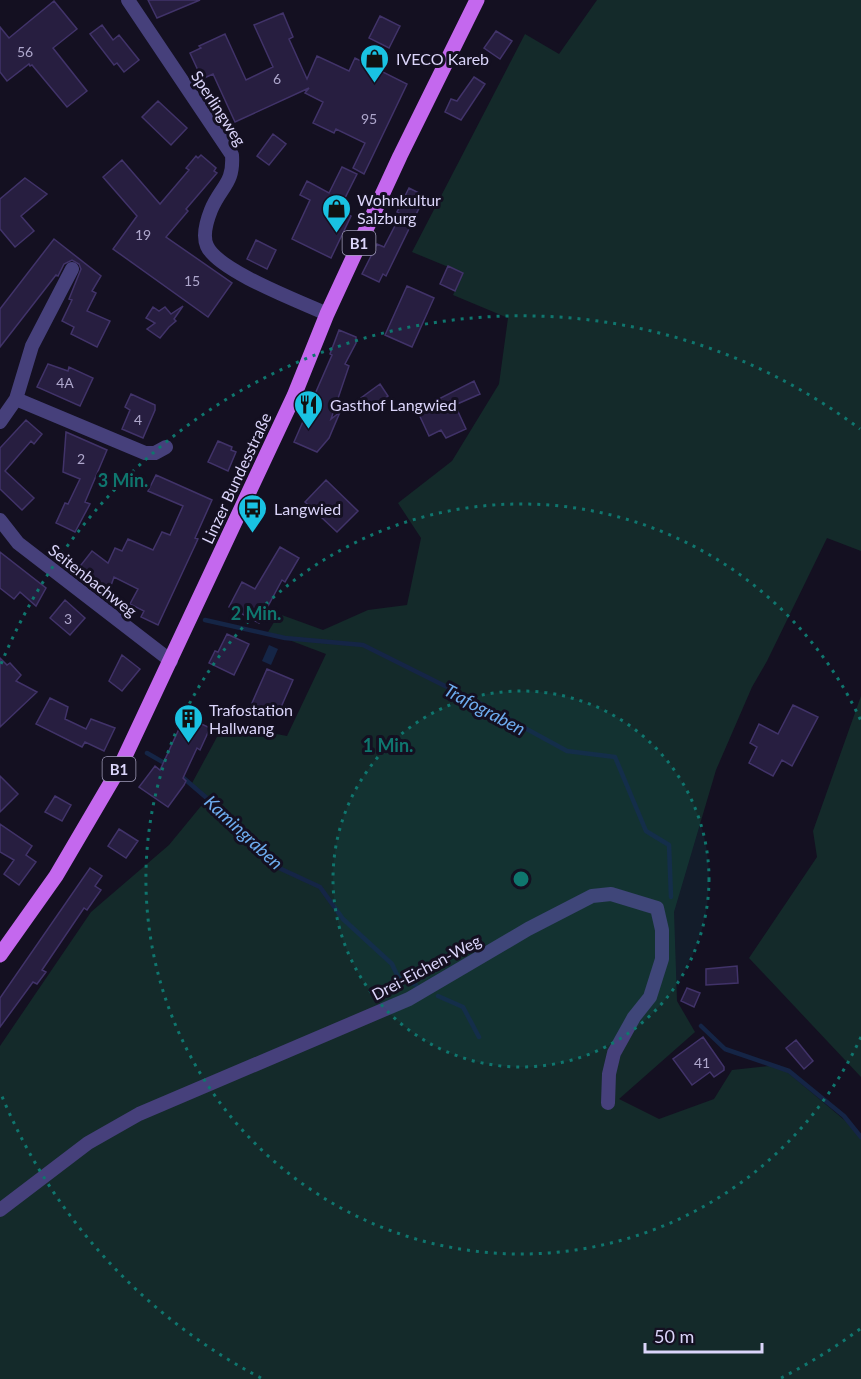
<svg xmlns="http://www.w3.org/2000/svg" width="861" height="1379" viewBox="0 0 861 1379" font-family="Lato,sans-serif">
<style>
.green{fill:#142a2a}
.water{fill:#152546}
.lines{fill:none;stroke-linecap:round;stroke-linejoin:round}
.stream{stroke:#152546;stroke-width:4.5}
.building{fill:#271e40;stroke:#413369;stroke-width:1.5}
.minor{stroke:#46407b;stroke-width:14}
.primary{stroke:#c468ee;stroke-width:15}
.ring{fill:none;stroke:#0f766e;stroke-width:3;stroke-dasharray:3 6}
.labels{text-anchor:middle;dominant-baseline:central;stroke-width:6;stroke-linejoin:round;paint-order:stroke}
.number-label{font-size:14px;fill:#aea7cc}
.shield{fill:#141021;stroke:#9f9ab9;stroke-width:1.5}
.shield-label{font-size:15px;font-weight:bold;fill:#dbd5fa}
.poi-label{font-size:16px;fill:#dbd5fa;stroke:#141021;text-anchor:start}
.street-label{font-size:16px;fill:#dbd5fa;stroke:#141021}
.water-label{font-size:18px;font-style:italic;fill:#6eacef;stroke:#141021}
.centre{fill:#0f766e;stroke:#141021;stroke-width:3}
.ring-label{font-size:18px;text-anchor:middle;font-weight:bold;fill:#0f766e;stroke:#141021;stroke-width:6;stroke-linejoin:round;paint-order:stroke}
</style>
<rect width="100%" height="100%" fill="#141021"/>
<path class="green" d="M597,0H861V551L827,538L767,661L752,687L716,770L674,912L677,1001L695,1032L619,1099L659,1119L714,1099L732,1070L779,1065L861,1134V1379H0V1046L91,912L169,845L206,800L191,785L224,724L287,736L326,654L268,632L279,614L323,630L368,610L407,605L421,538L398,503L452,461L499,384L508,318L453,295L463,273L412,252L525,34L559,54Z
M861,696V1077L749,958L817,857L813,831Z"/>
<path class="water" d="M269,645L278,649L271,665L262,661Z"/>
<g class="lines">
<path class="stream" d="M205,620L285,638L363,645L481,704L567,751L615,757L646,831L669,845L671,897
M147,753L166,764
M180,775L260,844L279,868L320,887L343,919L392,964L398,977L416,985
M438,996L463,1007L479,1037
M701,1026L725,1049L789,1071L844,1116L861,1137"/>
</g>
<path class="building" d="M148,0H200L157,18Z
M54,1L77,29L53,48L87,91L67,107L32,65L30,66L29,64L7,81L0,72V27L9,38Z
M283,13L293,37L289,39L307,79L317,56L349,71L355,58L407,84L364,174L353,168L365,143L336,129L334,133L313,123L323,102L305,93L309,88L235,122L213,74L202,79L190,53L201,48L199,46L225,34L246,80L273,67L254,25Z
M380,16L400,26L389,48L369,38Z
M102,25L113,40L119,35L139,60L124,72L117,63L114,65L90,34Z
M496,31L512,41L500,59L484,48Z
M474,77L485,84L461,120L445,112L451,99L457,101Z
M158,101L187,128L171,145L142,117Z
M273,134L286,144L269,165L257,156Z
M201,155L216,168L214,171L217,173L186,209L188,211L166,237L232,283L208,317L113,249L137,216L103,177L122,160L160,204L189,170L186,168L196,156L198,158Z
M342,167L357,174L339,210L351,216L331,258L292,239L310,200L300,195L307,181L329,193Z
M25,178L47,194L21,216L34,231L15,247L0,229V199Z
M409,188L425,196L386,276L383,274L379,282L362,274L377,244L384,247L401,214L397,212Z
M54,239L101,276L92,291L96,293L87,311L110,321L97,347L71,334L74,327L62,321L72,300L69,299L81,269L79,264L72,260L64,264L58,276L56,275L0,347V309Z
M256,240L276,250L267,269L247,259Z
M448,266L463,273L455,291L440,284Z
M407,286L434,298L412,347L385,335Z
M183,306L174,319L176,321L169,327L160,338L147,329L155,323L146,318L153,307L159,311L165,307L171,314Z
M339,330L356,337V343L345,364L349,366L331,419L340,412L329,438L317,452L294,442L332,355L330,354Z
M48,364L68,371L69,367L93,378L80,406L37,387Z
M474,381L480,394L455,405L466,429L446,438L441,430L429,436L417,410Z
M380,384L388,396L369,409L361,398Z
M131,394L155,405V410L143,438L122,429L130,410L125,407Z
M26,420L42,434L34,444L31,441L5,471L34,498L22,510L0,489V448Z
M66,432L107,450L85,502L90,504L75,532L56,523L65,503L68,504L80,479L63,472Z
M218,441L232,447L231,450L236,452L228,471L208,462Z
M156,475L212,500L195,538L198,539L158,625L141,617L144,611L130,604L138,589L114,577L108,594L77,570L92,551L108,563L115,548L122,551L128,539L153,550L162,532L170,535L183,506L148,491Z
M326,480L358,511L337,532L305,502Z
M280,547L299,558L285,582L282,580L259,623L229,607L242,582L255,589Z
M0,552L46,588L36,606L20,592L14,599L0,588Z
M65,600L85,618L70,635L50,618Z
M227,634L249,644L234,675L209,663L215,651L218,652Z
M122,655L140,669L122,691L109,681Z
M0,658L7,665L10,663L21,675L16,681L37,692L0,727Z
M267,669L293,680L278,714L252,703Z
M50,698L68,707L65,719L86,729L91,719L115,728L104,751L85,742L82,747L36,724Z
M793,705L818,717L792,766L782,760L773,776L749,763L757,747L750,743L759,724L778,734Z
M185,716L210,728L200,750L197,748L183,778L186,781L184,785L168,807L139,787L155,766L160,770Z
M0,776L18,794L0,812Z
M55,796L71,805L62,821L45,812Z
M0,824L32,846L26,855L36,862L19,885L4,874L14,860L0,852Z
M119,829L138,841L126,858L108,846Z
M90,868L102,876L95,886L101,890L87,910L84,908L42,970L46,972L37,984L33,982L0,1027V998Z
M737,966L738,983L706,985V969Z
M687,988L700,993L694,1007L681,1001Z
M703,1037L724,1067V1070L714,1077L710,1072L692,1085L673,1059Z
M796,1040L813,1061L804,1069L786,1048Z"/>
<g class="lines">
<path class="minor" d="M128,0L232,155C234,184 221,186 211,210C207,220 202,235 207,246C218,271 301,302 327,314
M16,399L145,453H155L166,447
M0,422L16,399L32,346L72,269
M0,520L18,543L171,661
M0,1210L88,1143L139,1114L409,999L528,929L592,896L611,894L657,908L662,930V959L650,997L634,1017L614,1053L609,1074L608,1103"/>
<path class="primary" d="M0,955L56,876L120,767L294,396L327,314L400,156L477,0"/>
</g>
<circle cx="521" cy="879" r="188" fill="#0f766e" fill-opacity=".12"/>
<g class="ring">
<circle cx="521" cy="879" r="188"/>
<path d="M861 1037A375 375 0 1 1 861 721"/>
<path d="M860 1329A563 563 0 0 1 781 1378M261 1378A563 563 0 0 1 1 1094M1 664A563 563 0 0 1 860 429"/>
</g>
<defs>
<symbol id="shop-pin" viewBox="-11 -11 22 30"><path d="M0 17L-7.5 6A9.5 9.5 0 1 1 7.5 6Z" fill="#19c2e2" stroke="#141021"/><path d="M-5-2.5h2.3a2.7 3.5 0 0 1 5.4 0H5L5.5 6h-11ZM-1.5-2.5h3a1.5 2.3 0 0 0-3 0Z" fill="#111"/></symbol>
<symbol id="restaurant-pin" viewBox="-11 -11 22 30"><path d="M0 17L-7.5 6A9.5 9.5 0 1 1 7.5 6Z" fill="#19c2e2" stroke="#141021"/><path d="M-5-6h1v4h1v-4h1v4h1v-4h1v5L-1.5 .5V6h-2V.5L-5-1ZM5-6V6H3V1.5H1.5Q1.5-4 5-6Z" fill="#111"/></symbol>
<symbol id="bus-pin" viewBox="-11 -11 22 30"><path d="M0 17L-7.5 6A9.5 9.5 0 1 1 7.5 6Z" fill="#19c2e2" stroke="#141021"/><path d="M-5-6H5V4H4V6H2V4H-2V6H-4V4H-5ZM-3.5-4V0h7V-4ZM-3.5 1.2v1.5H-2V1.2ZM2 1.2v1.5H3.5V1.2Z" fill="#111"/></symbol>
<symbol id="building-pin" viewBox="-11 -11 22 30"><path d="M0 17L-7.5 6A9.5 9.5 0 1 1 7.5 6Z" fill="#19c2e2" stroke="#141021"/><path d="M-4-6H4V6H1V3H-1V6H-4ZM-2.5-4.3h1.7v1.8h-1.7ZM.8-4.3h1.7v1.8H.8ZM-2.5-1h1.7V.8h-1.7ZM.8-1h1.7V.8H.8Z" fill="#111"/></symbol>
</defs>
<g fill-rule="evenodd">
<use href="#shop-pin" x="358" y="42" width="33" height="45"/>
<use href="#shop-pin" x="320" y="192" width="33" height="45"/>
<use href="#restaurant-pin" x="292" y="388" width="33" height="45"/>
<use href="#bus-pin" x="236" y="492" width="33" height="45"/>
<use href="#building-pin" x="172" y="702" width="33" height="45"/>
</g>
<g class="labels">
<g class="number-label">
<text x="25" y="51">56</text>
<text x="277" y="78">6</text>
<text x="369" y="118">95</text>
<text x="143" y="234">19</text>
<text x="192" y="280">15</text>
<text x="65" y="382">4A</text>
<text x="138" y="419">4</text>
<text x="81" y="458">2</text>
<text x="68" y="618">3</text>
<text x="702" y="1062">41</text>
</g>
<g class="shield">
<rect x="342.5" y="231" width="33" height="24" rx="4.5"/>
<rect x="102.5" y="757" width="33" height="24" rx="4.5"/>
</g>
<g class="shield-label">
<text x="359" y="243">B1</text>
<text x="119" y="769">B1</text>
</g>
<g class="poi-label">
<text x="396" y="58">IVECO Kareb</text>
<text x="357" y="199">Wohnkultur<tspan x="357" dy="18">Salzburg</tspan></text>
<text x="330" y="404">Gasthof Langwied</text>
<text x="274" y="508">Langwied</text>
<text x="209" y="709">Trafostation<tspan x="209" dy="18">Hallwang</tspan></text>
</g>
<g class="street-label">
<text transform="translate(219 108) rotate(57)">Sperlingweg</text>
<text transform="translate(236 478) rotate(-65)">Linzer Bundesstraße</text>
<text transform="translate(93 580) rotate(38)">Seitenbachweg</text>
<text transform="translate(426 967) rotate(-28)">Drei-Eichen-Weg</text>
</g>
<g class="water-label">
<text transform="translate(485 709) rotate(28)">Trafograben</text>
<text transform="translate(244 832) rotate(43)">Kamingraben</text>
</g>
</g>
<circle cx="521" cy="879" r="9" class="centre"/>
<g class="ring-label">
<text x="123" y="487">3 Min.</text>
<text x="256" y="620">2 Min.</text>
<text x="388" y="752">1 Min.</text>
</g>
<path d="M645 1343v9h117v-9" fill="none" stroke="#dbd5fa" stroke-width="3"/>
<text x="654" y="1343" font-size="18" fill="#dbd5fa" stroke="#141021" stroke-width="4.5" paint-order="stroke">50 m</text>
</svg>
